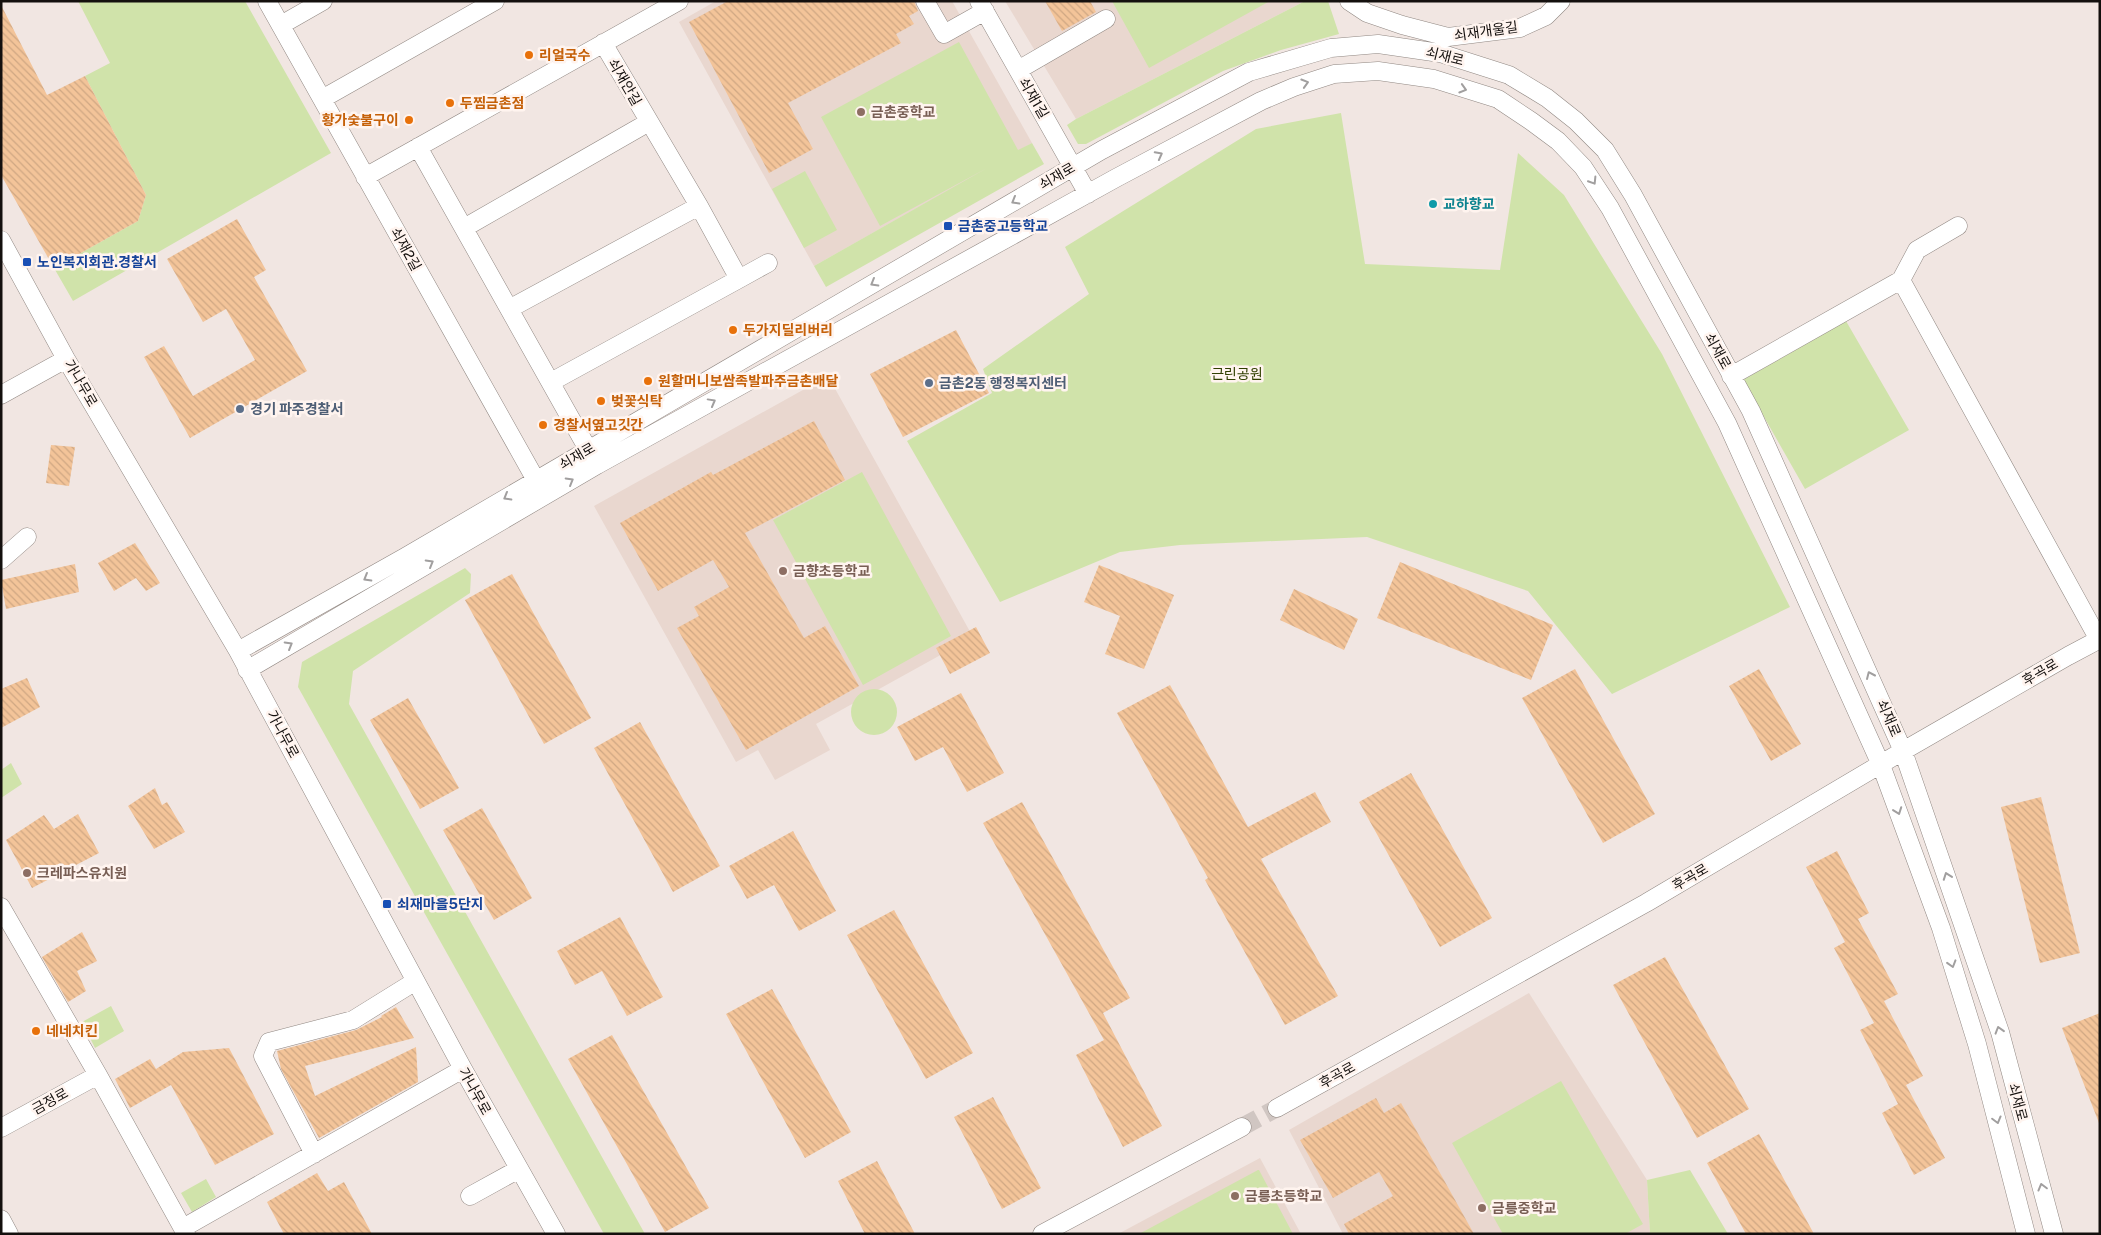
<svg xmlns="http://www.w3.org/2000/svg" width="2101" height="1235" viewBox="0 0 2101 1235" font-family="'Public Sans','Noto Sans KR',sans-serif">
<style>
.built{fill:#e9d7cf}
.green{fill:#d0e3aa}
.building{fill:url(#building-back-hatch)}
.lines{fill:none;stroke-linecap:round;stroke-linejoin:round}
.minor-tunnel{stroke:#d0c6c2;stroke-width:18;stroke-dasharray:18 9;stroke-linecap:butt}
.minor-casing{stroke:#918883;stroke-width:19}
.minor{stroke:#fff;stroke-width:18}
.oneway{stroke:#a19f9f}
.food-dot{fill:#e8710a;stroke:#fff4ef;stroke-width:2}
.education-dot{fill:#8d6e63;stroke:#fff4ef;stroke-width:2}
.culture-dot{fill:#0f9aa8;stroke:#fff4ef;stroke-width:2}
.transit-dot{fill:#1a4fb4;stroke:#fff4ef;stroke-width:2}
.service-dot{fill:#5c6f8a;stroke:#fff4ef;stroke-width:2}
.labels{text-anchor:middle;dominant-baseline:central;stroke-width:5;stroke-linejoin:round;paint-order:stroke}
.street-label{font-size:14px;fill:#14100e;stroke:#fff4ef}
.food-label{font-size:14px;font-weight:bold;fill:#c56008;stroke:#fff4ef;text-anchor:start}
.education-label{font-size:14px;font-weight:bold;fill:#785e54;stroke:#fff4ef;text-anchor:start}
.culture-label{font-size:14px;font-weight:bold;fill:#0d838f;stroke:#fff4ef;text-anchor:start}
.transit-label{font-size:14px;font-weight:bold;fill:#164399;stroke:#fff4ef;text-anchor:start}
.park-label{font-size:14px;fill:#303f00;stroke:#fff4ef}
.service-label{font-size:14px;font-weight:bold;fill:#4e5e75;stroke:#fff4ef;text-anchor:start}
</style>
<defs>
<pattern id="building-back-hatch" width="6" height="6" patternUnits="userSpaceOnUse" patternTransform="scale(1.25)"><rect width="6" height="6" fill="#f3c499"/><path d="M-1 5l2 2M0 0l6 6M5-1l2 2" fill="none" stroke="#cfa783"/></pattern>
</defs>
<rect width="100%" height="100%" fill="#f1e6e2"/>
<path class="built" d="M716,1H952L1032,143L814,266L679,22Z
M1005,1H1305L1076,119Z
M828,376L973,637L816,724L830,750L775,780L758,750L736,762L594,506Z
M1529,993L1647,1180L1650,1234H1343L1289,1130Z
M1260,1158L1301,1234H1118Z"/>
<path class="green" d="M78,1H245L331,153L73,301L54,268L138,221L146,195L85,76L110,63Z
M1112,1H1270L1149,68Z
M1305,1H1328L1339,34L1281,50L1223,71L1086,144H1078L1067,125L1076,119Z
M959,42L1018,150L1032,143L1044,164L826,287L814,266L987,168L880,226L821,117Z
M1341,113L1365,264L1500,270L1518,153L1564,195L1662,354L1790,607L1612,694L1528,591L1367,537L1180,545L1120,552L1000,602L907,441L992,393L983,369L1089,294L1065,247L1256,129Z
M805,171L837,230L804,248L772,189Z
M1846,321L1909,430L1805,489L1743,380Z
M862,472L951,636L863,685L773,520Z
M465,568L471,574L470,593L353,671L349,704L645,1234H604L298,687L302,662Z
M851 712a23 23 0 1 1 46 0a23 23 0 1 1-46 0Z
M11,763L22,784L1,798V770Z
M111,1006L124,1031L95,1048L82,1022Z
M1561,1081L1643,1224L1625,1234H1503L1452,1143Z
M1259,1170L1293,1234H1139L1258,1170Z
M1690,1170L1728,1234H1650L1647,1180Z
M206,1179L216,1197L192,1212L181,1193Z"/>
<path class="building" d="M728,1H914L918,11L909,16L914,24L896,34L901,43L788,103L813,149L769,173L689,22Z
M1045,1H1090L1096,12L1062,31Z
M1,5L47,95L85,76L146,195L138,221L54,268L1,175Z
M237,219L266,270L254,277L307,371L190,438L144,357L164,346L193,396L255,360L226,309L203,322L167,259Z
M956,330L989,393L903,437L870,374Z
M814,421L845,480L745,533L804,638L825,626L859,686L746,750L677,628L699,616L694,607L729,587L713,560L658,591L620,523L711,472L713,475Z
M51,445L75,447L69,486L46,483Z
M135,543L160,583L146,591L136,578L114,591L98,563Z
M1400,562L1553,625L1531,680L1377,618Z
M75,564L79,592L6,609L1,580Z
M1099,565L1174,595L1144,669L1105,654L1120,616L1084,602Z
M512,574L591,718L544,744L465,600Z
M1294,589L1358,619L1344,650L1280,620Z
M976,627L990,653L950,674L936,648Z
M1575,669L1655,814L1603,843L1522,698Z
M1759,669L1801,744L1771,761L1729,686Z
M27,678L40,707L1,728V689Z
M1170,685L1248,827L1315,792L1331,822L1261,859L1338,996L1285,1025L1205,880L1208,878L1117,713Z
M961,693L1004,773L967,792L943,747L915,761L897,727Z
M408,698L459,788L420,809L370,720Z
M640,722L720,866L673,892L594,748Z
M1411,773L1492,918L1440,947L1359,802Z
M155,788L162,805L167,802L185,832L154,849L128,806Z
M2041,797L2080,953L2040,963L2001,807Z
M1022,802L1130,998L1103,1013L1162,1126L1123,1147L1076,1055L1104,1040L983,823Z
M482,808L532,898L494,920L443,830Z
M78,814L99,853L32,888L6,840L44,815L54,829Z
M793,831L836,911L799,931L774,885L747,899L729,866Z
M1837,851L1869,913L1858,919L1898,994L1884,1001L1923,1076L1906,1085L1945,1158L1914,1175L1882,1113L1898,1104L1860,1030L1874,1023L1834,948L1845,942L1806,867Z
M894,910L973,1053L926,1079L847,935Z
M620,917L663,997L627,1016L602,971L575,985L557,951Z
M82,932L97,961L77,971L86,991L68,1002L42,957Z
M1665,957L1749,1109L1697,1138L1613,985Z
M772,989L851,1132L805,1158L726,1014Z
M396,1007L414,1038L305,1066L315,1096L416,1047L418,1082L319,1138L281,1069L277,1051L356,1030L382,1017L381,1016Z
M2100,1013V1123H2099L2062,1028Z
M612,1035L709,1208L665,1232L568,1059Z
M229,1048L274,1134L215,1165L171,1085L130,1108L115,1079L150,1059L156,1069L183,1052Z
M993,1097L1041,1188L1002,1209L954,1117Z
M1376,1098L1384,1113L1401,1103L1474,1234H1349L1344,1224L1393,1196L1379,1172L1333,1198L1300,1140Z
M1759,1134L1814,1234H1746L1707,1163Z
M877,1161L915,1234H865L838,1181Z
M317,1173L328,1191L344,1182L372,1234H284L267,1202Z"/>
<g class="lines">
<path class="minor-tunnel" d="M1242,1127L1277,1108"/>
<defs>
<path id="minor" d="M267,1L542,491
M925,1L944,34L985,11
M979,1L1088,194
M1349,1L1367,13L1402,25L1448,37L1520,28L1546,16L1561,1
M281,25L323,1
M1018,70L1106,19
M322,99L495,1
M418,147L594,460
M365,177L679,1
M464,228L649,122
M1,240L66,359L238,651L463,1069L556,1234
M739,279L768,263
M1901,280L1917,250L1958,226
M509,309L699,206
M1731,376L1901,280L2099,640
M551,382L739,279L699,206L603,43
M1,395L66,359
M1,560L27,537
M238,651L405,557L1102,150L1249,72L1331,48L1378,44L1440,53L1509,75L1547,98L1576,121L1605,150L1633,195L1751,411L1903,751L2000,1032L2054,1234
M247,670L597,465L1116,178L1261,101L1294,87L1334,74L1378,71L1434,79L1498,99L1531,121L1558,141L1583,167L1610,208L1727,423L1881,765L1941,928L1977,1044L2026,1234
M1,907L98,1075L186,1234
M1277,1108L1646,903L1903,751L2068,656L2100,639
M1,1128L98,1075
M314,1154L263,1056L269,1042L353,1020L411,984
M470,1196L519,1169
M1,1219L9,1234
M183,1228L463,1069
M1042,1234L1242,1127"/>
</defs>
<use href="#minor" class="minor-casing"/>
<use href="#minor" class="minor"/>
</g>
<defs><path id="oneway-chevron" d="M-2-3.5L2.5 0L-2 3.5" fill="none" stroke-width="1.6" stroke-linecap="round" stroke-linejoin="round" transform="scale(1.25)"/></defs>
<g class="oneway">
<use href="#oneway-chevron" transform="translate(1305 83) rotate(-17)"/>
<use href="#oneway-chevron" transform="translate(1463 89) rotate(17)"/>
<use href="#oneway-chevron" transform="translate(1159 155) rotate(-28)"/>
<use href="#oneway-chevron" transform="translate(1593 181) rotate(58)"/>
<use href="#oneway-chevron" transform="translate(1015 201) rotate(150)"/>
<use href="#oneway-chevron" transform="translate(874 283) rotate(150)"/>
<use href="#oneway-chevron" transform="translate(712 402) rotate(-29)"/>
<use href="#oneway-chevron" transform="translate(570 481) rotate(-30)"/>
<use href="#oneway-chevron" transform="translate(507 497) rotate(150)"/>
<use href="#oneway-chevron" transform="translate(430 563) rotate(-30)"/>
<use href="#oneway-chevron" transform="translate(367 578) rotate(150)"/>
<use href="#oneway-chevron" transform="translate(289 645) rotate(-30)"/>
<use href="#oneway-chevron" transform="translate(1870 675) rotate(-114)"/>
<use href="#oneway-chevron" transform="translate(1898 811) rotate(70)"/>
<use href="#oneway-chevron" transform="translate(1947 876) rotate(-110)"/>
<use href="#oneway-chevron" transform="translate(1952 964) rotate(73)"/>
<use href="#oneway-chevron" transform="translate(1999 1030) rotate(-107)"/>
<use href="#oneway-chevron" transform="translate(1997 1120) rotate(75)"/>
<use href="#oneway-chevron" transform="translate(2042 1187) rotate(-105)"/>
</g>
<g class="food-dot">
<circle cx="529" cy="55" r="5"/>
<circle cx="450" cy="103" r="5"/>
<circle cx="409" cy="120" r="5"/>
<circle cx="733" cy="330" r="5"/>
<circle cx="648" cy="381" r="5"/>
<circle cx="601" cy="401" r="5"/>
<circle cx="543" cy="425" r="5"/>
<circle cx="36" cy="1031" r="5"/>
</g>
<g class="education-dot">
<circle cx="861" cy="112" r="5"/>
<circle cx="783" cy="571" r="5"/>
<circle cx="27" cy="873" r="5"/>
<circle cx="1235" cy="1196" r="5"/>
<circle cx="1482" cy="1208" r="5"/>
</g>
<circle class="culture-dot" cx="1433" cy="204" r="5"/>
<g class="transit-dot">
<rect x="943" y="221" width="10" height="10" rx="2.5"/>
<rect x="22" y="257" width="10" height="10" rx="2.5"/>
<rect x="382" y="899" width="10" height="10" rx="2.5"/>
</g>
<g class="service-dot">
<circle cx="929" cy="383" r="5"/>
<circle cx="240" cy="409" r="5"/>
</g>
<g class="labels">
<g class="street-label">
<text transform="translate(1486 31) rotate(-8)">쇠재개울길</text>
<text transform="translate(1445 56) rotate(14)">쇠재로</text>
<text transform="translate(625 82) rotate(60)">쇠재안길</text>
<text transform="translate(1034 98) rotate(60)">쇠재1길</text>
<text transform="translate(1057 176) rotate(-30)">쇠재로</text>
<text transform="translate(406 249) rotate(61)">쇠재2길</text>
<text transform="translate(1718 351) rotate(61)">쇠재로</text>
<text transform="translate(81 383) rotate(60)">가나무로</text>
<text transform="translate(577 456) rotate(-30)">쇠재로</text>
<text transform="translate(2040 672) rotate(-30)">후곡로</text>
<text transform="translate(1889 718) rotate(67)">쇠재로</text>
<text transform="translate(283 734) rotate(62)">가나무로</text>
<text transform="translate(1690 877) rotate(-30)">후곡로</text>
<text transform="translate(1337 1075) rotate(-29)">후곡로</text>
<text transform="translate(475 1091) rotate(61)">가나무로</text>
<text transform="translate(50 1101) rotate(-29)">금정로</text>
<text transform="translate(2018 1102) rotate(75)">쇠재로</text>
</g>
<g class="food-label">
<text x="539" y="55">리얼국수</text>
<text x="460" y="103">두찜금촌점</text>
<text x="399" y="120" text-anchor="end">황가숯불구이</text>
<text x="743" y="330">두가지딜리버리</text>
<text x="658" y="381">원할머니보쌈족발파주금촌배달</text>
<text x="611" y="401">벚꽃식탁</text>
<text x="553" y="425">경찰서옆고깃간</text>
<text x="46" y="1031">네네치킨</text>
</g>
<g class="education-label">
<text x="871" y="112">금촌중학교</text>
<text x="793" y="571">금향초등학교</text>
<text x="37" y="873">크레파스유치원</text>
<text x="1245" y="1196">금릉초등학교</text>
<text x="1492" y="1208">금릉중학교</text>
</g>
<g class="culture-label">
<text x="1443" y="204">교하향교</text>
</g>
<g class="transit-label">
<text x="958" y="226">금촌중고등학교</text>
<text x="37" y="262">노인복지회관.경찰서</text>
<text x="397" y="904">쇠재마을5단지</text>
</g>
<g class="park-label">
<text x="1237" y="374">근린공원</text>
</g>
<g class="service-label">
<text x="939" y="383">금촌2동 행정복지센터</text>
<text x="250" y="409">경기 파주경찰서</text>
</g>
</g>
<rect width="2101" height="1235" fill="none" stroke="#14100e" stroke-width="5"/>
</svg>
